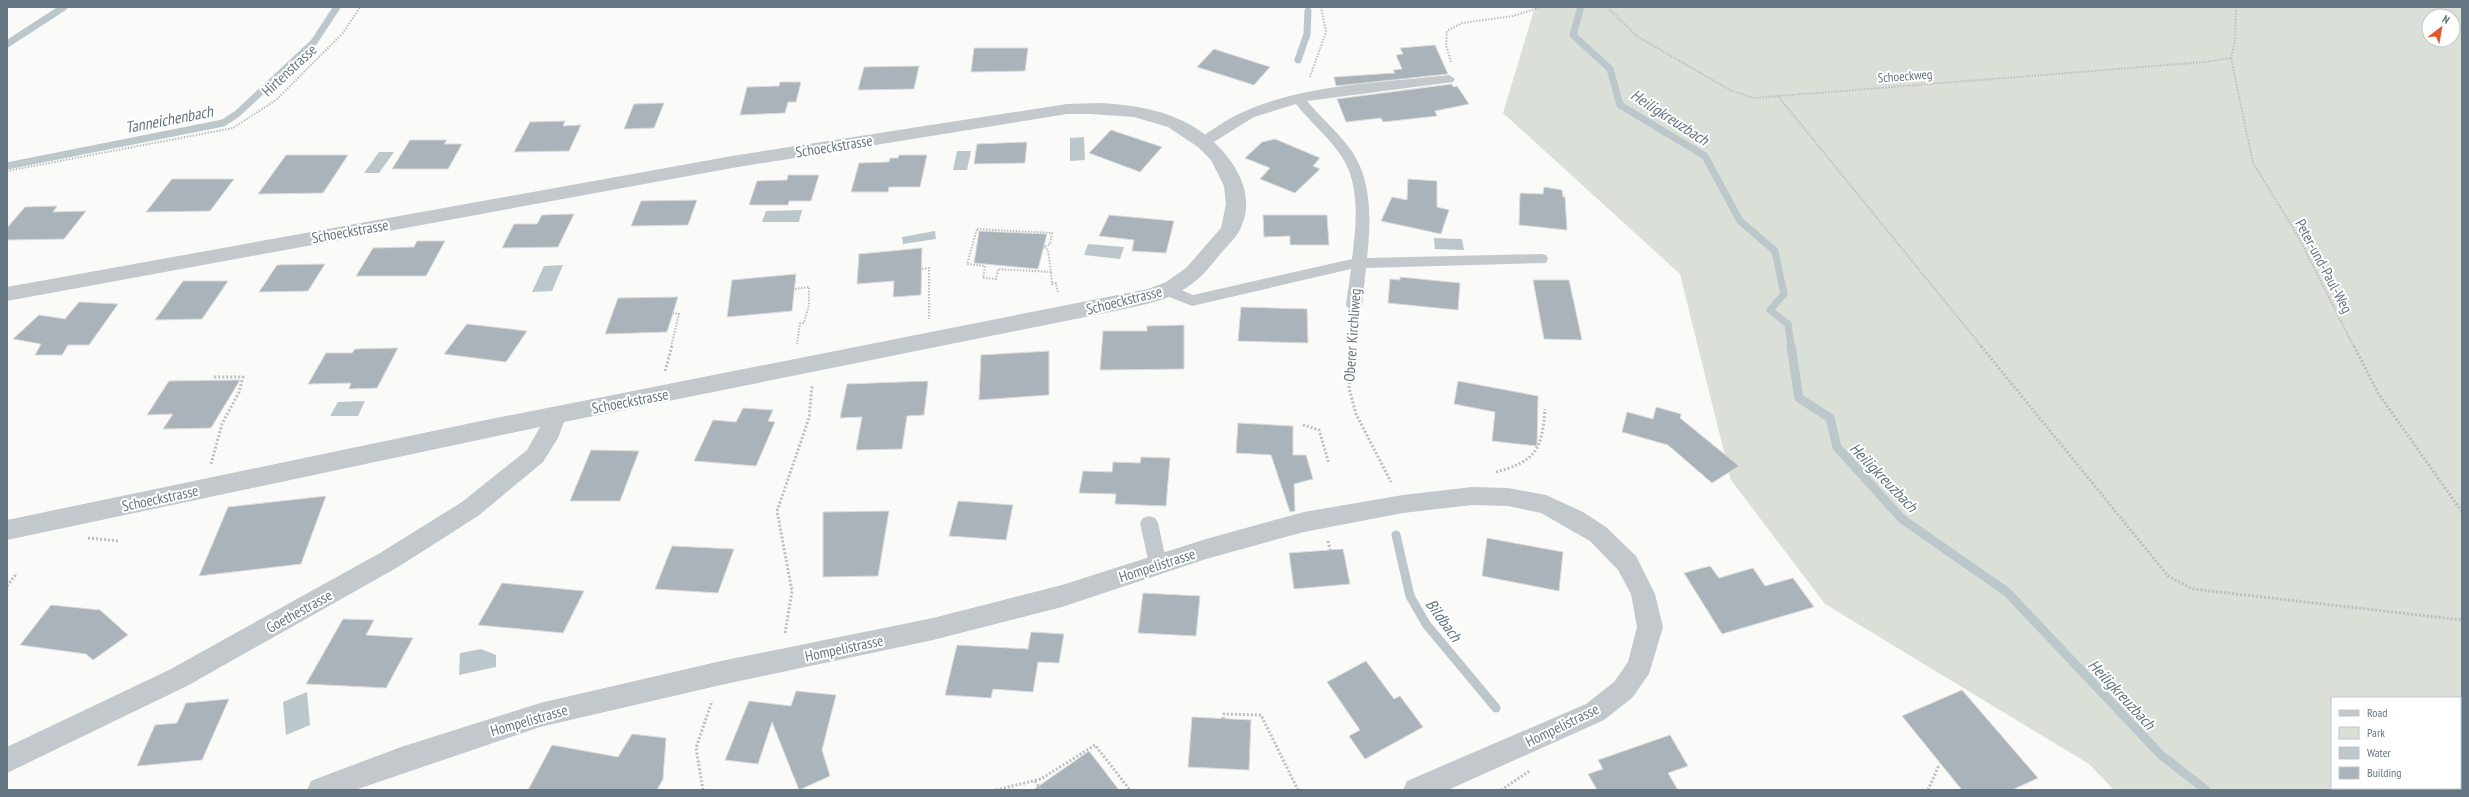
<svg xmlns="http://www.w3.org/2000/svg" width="2469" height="797" viewBox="0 0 2469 797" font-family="'PT Sans Narrow',sans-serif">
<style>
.green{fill:#dadfd7;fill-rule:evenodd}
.water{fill:#bbc7cb}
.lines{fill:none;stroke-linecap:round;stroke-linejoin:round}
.stream-far1{stroke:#bbc7cb;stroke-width:7}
.stream{stroke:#bbc7cb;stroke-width:9}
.building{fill:#aab3b9;stroke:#dcdcda}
.path-far1{stroke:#bbbfc2;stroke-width:2;stroke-dasharray:1.5 1.5;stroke-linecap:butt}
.path{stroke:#bbbfc2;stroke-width:3;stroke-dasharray:2 2;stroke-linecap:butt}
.lane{fill:#c3c8cc;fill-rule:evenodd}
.street{fill:#c3c8cc;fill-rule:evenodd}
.labels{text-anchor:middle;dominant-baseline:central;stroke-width:4;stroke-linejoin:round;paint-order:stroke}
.far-street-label{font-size:13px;fill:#657683;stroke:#fff}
.street-label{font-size:15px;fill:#657683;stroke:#fff}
.water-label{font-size:16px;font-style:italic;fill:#60757c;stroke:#fff}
</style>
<rect width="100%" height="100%" fill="#fafaf8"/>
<path class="green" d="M1535,7H2462V752L2460,759V698H2332V788H2452L2451,790H2114L2089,764L1825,604L1731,480L1680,274L1503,113ZM2429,16H2453V40H2429Z"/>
<path class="water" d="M1084,137L1085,160L1070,161V138Z
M957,151H971L967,170H953Z
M379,152H394L379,173H364Z
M802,210L799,222H762L766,211Z
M935,231L936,239L903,244L902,237Z
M1434,238L1462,239L1464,250L1435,249Z
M1088,244L1124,247L1120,259L1084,255Z
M563,265L552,291L532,292L544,266Z
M365,401L358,416H330L338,402Z
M481,649L496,655V667L459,675L460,653Z
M307,692L310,725L286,735L283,702Z"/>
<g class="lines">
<path class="stream-far1" d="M1581,7L1573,35L1610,69L1620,105L1705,156L1740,221L1775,251L1784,294L1770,310L1788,324L1791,347
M7,44L64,7
M1298,60L1307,34L1308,11
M7,166L223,123L237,114L314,42L337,7"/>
<path class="stream" d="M1791,346L1799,398L1830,418L1837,447L1902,519L2007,592L2161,755L2206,790
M1396,535L1410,596L1426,624L1496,708"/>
</g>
<path class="building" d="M1435,45L1448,74L1336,86L1334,77L1395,73L1393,70L1402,69L1396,55L1403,54L1400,48Z
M974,48H1028L1025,71L971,72Z
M1214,49L1270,67L1254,85L1197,67Z
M919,66L914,89L858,90L864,67Z
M780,82H801L796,102H788L785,113L740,115L747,87L779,86Z
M1452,84L1453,87L1457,86L1469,104L1435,111L1437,116L1383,122L1381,118L1346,122L1337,99Z
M664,103L654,128L624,129L634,104Z
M565,121L563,126L581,125L569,151L514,152L530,122Z
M1111,130L1162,147L1140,172L1089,153Z
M1275,139L1320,158L1313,166L1320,169L1295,193L1260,179L1270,168L1245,158L1262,142Z
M410,140H447L444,144H462L448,169H392Z
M1027,142L1025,163L974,164L977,144Z
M286,155H348L323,193L258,194Z
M899,155H927L920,187H889L888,192H851L859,163L889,162L890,158H898Z
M788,175H819L811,201H789L788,205H749L757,181L787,180Z
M172,179H234L210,211L146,212Z
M1408,179L1437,181V207L1449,210L1441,234L1381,221L1392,197L1407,200Z
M1544,187L1562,190L1563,197H1565L1567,230L1519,225L1520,193L1543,194Z
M697,200L688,225L631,226L641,201Z
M57,206L53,212L86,211L64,239L7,240V228L25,207Z
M574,214L558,247L502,248L514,224H537L542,215Z
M1109,215L1174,221L1166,253L1132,251L1134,240L1099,236Z
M1263,215H1327L1329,245H1290V236L1264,237Z
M979,231L1047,234L1038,269L974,263Z
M417,241H445L426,276H356L373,248L414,247Z
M922,248L921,295L893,297L894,281L857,284L859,254Z
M325,264L308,291L259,292L277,265Z
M796,274L792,311L727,317L732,280Z
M1400,277L1460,283L1458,310L1388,303L1390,279L1400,280Z
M1533,280H1569L1582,340L1544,339Z
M183,281H228L202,319L155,320Z
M678,297L667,332L605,334L618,298Z
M79,302L118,304L89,345H68L62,355H35L41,344L13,339L39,315L65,319Z
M1241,307L1307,309L1308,343L1238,341Z
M467,324L527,331L506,362L444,354Z
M1184,325V369L1100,370L1103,331H1147V326Z
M398,348L377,388L349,389L351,383L308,384L326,353H352L355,349Z
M1049,351V395L979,400L981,355Z
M240,380L211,428L163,429L173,414L147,415L169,381Z
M928,381L924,415L907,416L902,449L856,450L862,417L840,418L847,384Z
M1458,381L1538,396L1537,446L1492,441L1495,412L1454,404Z
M1656,407L1681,414L1680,418L1739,466L1712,483L1668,445L1622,432L1627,412L1653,419Z
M743,408L773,410L768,421L775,422L756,466L694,461L713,420L736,422Z
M1238,423L1293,426V455H1306L1313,479L1294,484L1295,511L1290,512L1271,455L1236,453Z
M591,450L639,451L620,501H570Z
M1141,457L1170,458L1166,506L1115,504L1116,494L1079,493L1083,471L1112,472L1113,462L1140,463Z
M326,496L301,564L199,576L228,507Z
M958,501L1013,505L1006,540L949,536Z
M889,511L878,576L823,577V512Z
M1487,538L1563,552L1559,591L1482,576Z
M672,546L734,549L718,593L655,589Z
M1343,549L1350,584L1294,589L1289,553Z
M1710,566L1719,578L1753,568L1765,586L1793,578L1814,607L1722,634L1684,573Z
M502,583L584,591L563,633L478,625Z
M1143,593L1200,596L1196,636L1138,633Z
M51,605L100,610L128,635L93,660L86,654L20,645Z
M343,619L374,620L366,635L413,638L386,688L306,684Z
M1031,632L1064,634L1059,663L1038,662L1033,692L993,689L991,698L945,695L957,645L1028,649Z
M1366,661L1394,699L1400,696L1423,727L1365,759L1349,736L1360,730L1327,682Z
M1962,690L2038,778L2012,790H1962L1902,716Z
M796,691L836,695L822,750L830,776L799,790L772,722L758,764L725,760L749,701L791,706Z
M229,699L202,760L137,766L155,725L177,723L186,703Z
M1192,717L1251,720L1249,770L1188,767Z
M632,734L666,738L663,779L657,790H528L552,745L618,757Z
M1670,735L1688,766L1668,773L1678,790H1597L1588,774L1603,769L1598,760Z
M1089,751L1119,790H1033Z"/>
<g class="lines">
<path class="path-far1" d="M1607,7L1638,37L1730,90L1754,98L2205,62L2231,58
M2236,7L2235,40L2231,58L2253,163L2298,236L2354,347
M1451,62L1446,45L1447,31L1462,23L1513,16L1541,7
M1310,77L1326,32L1321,7
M1777,95L1982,347
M7,171L233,128L276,100L343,33L360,7
M977,229L1052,233L1050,244L1044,247L1048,250L1051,272L998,269L996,279L983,278L985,266L967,264Z
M922,269L929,268V319
M1051,272L1052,284L1056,283L1058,293
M795,289L809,287V305L804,323H800L797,344
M671,347L679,314L673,313
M1351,347L1352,323"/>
<path class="path" d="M1351,346L1349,388L1356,414L1391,482
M1981,346L2168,576L2193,589L2462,620
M2354,346L2378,393L2462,512
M665,371L672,346
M1303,425L1319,430L1329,464
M211,464L222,424L239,392L243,377H212
M1496,472C1536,461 1542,450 1545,409
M88,538L119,541
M1328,541L1330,550
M7,586L17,573
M785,633L792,591L777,511L809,418L812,386
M1223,719L1224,714L1261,715L1298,790
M1035,781L1041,790
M703,790L696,748L712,701
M996,790L1041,779L1095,745L1130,790
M1501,790L1531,770
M1928,790L1939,765"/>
<path class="lane" d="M1449,75L1455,79L1453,82L1307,101C1320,117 1336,130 1348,146C1373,178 1371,220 1367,258L1541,254L1546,255L1548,259L1546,263L1366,268L1362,305L1359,309H1349L1346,305L1351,269L1192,306L1162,294L1160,290L1162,286H1172L1193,295L1352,259C1356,227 1361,186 1342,157C1329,137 1310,122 1296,104L1254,117L1209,145H1199L1197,142L1199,139C1213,129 1227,119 1243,112C1304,84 1383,83 1449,75Z
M1149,516L1155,518L1158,523L1167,564L1164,569L1158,571L1152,569L1149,564L1140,523L1143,518Z"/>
<path class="street" d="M1101,103C1128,105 1156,108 1181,120C1217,136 1260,182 1242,225C1238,236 1229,244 1222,252C1210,267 1198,282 1181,291C1162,302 1141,305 1120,310L564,422L558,438L543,462L478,516L398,567L187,686L7,773V747L169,670L380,553L462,502L527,450L540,427L7,540V520L481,421L1148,289L1166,282L1186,268L1221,228L1226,204L1224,186L1211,160L1198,147L1168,127L1134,117L1090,114H1067L732,168L7,301V287L732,156L1067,104Z
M1472,487L1508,488L1546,495L1583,512L1606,527L1636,556L1655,594L1663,627L1649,674L1632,698L1604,720L1448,790H1403L1407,781L1586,704L1614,682L1628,662L1637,627L1631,594L1618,570L1590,541L1541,513L1508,506L1472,505L1403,513L1304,532L1206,559L1062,607L933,640L721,685L540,727L355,790H307L311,781L321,777L401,747L540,703L721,661L933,618L1062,585L1206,539L1304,512L1403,495Z"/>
</g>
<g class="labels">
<g class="far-street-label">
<text transform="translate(1905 76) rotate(-4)">Schoeckweg</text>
</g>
<g class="street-label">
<text transform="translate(289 70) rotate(-43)">Hirtenstrasse</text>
<text transform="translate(834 146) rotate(-9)">Schoeckstrasse</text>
<text transform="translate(350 231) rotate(-10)">Schoeckstrasse</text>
<text transform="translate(2324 266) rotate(62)">Peter-und-Paul-Weg</text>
<text transform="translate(1124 300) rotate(-14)">Schoeckstrasse</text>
<text transform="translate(1352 335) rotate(-86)">Oberer Kirchliweg</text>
<text transform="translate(630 401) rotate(-11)">Schoeckstrasse</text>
<text transform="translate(160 498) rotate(-12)">Schoeckstrasse</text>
<text transform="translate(1157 565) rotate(-18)">Hompelistrasse</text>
<text transform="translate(299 611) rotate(-29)">Goethestrasse</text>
<text transform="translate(844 648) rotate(-12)">Hompelistrasse</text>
<text transform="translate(529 720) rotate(-16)">Hompelistrasse</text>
<text transform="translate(1562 725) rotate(-26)">Hompelistrasse</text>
</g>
<g class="water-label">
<text transform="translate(1670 117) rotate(33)">Heiligkreuzbach</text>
<text transform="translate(169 119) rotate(-11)">Tanneichenbach</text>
<text transform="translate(1884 477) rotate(46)">Heiligkreuzbach</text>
<text transform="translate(1444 620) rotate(54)">Bildbach</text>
<text transform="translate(2122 694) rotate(47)">Heiligkreuzbach</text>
</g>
</g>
<rect width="2469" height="797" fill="none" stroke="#657683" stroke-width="16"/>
<rect x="2331" y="697" width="130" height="92" fill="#ffffff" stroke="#c1c8cd"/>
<rect x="2339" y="710" width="20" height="6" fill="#c3c8cc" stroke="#c1c8cd"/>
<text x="2367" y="717" font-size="12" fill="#657683">Road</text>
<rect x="2339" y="727" width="20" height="12" fill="#dadfd7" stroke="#c1c8cd"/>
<text x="2367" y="737" font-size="12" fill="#657683">Park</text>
<rect x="2339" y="747" width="20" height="12" fill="#bbc7cb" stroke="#c1c8cd"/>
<text x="2367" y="757" font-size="12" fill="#657683">Water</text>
<rect x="2339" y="767" width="20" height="12" fill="#aab3b9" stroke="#c1c8cd"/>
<text x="2367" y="777" font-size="12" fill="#657683">Building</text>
<g transform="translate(2441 28) rotate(31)"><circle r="19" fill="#ffffff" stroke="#c1c8cd"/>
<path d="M0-3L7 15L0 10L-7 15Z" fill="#e4572e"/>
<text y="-6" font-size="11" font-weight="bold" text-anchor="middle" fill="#657683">N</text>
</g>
</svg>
